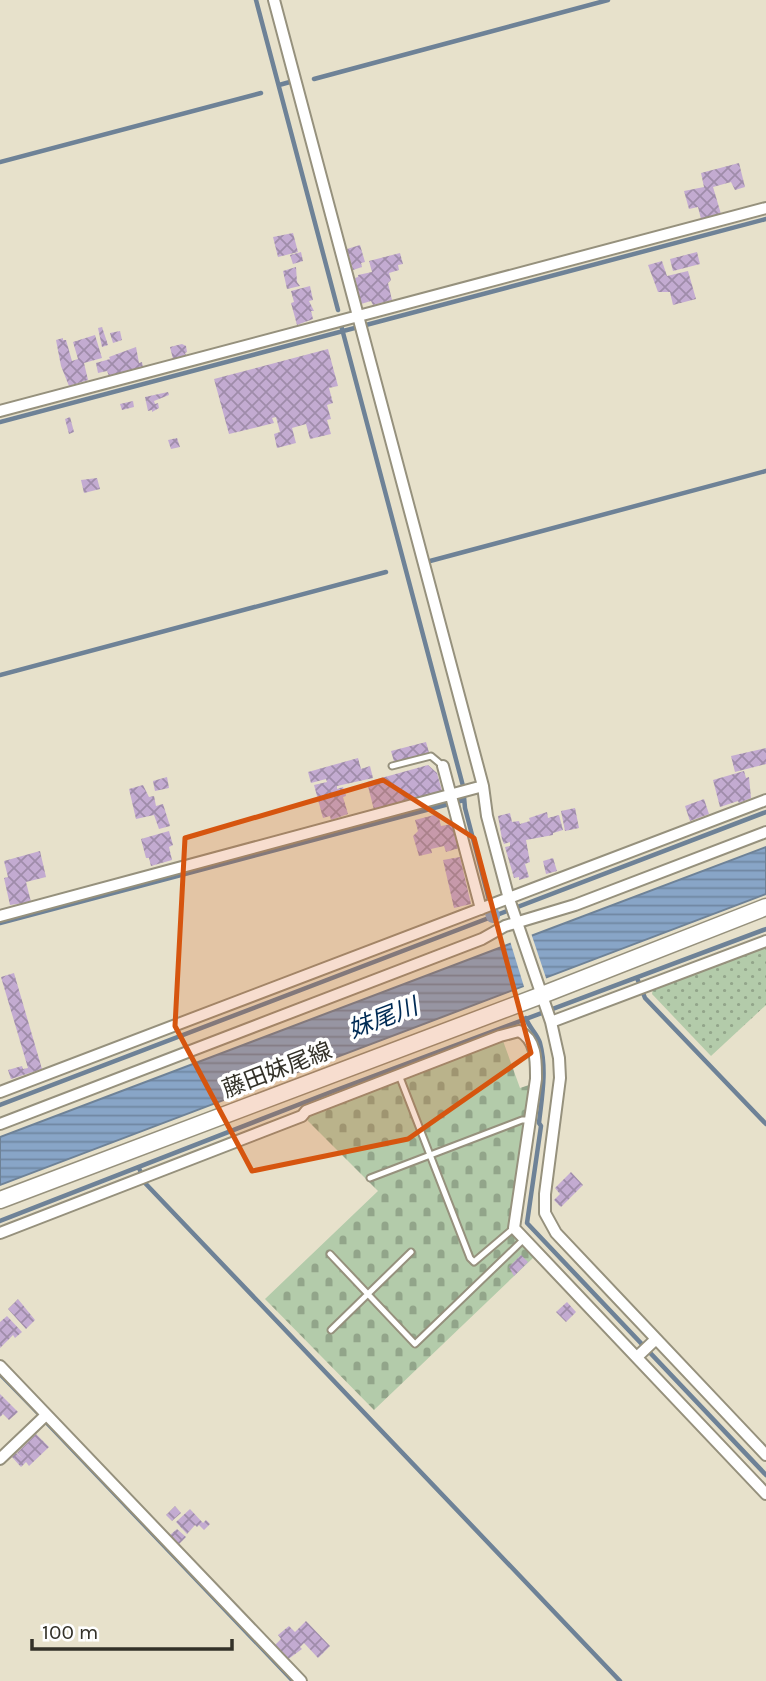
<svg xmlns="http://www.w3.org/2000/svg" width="766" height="1681" viewBox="0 0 766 1681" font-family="Karla,'Noto Sans JP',sans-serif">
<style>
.grass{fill:url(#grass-dots)}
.cemetery{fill:url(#cemetery-stones)}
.water{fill:url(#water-rules);stroke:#6e8297;stroke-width:2}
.pier{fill:#e7e1cb}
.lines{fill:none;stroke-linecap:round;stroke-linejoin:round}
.stream{stroke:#6e8297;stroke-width:4.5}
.canal{stroke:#88a5c7;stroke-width:14}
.building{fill:url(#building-cross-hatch)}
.service-casing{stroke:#96917d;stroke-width:9}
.minor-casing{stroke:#96917d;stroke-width:14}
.secondary-casing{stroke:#96917d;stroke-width:19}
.service{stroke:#fff;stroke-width:5}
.minor{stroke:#fff;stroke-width:10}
.secondary{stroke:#fff;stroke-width:16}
.marked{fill:#d6550f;fill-opacity:0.2;stroke:#d6550f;stroke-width:5;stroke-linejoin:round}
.labels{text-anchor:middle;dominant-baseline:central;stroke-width:7;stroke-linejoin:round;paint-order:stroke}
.street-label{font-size:23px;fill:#333128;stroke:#fff}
.water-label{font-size:24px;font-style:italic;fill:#002b55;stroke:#fff}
</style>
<defs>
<pattern id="grass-dots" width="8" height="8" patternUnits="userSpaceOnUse" patternTransform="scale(1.75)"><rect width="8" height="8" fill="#b3cbaa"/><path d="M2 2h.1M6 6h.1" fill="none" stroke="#92a58a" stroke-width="1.8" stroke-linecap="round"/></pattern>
<pattern id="cemetery-stones" width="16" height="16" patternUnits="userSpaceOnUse" patternTransform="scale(1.75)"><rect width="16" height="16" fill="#b3cbaa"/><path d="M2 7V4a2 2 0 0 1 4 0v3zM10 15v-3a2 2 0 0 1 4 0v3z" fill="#92a58a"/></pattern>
<pattern id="water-rules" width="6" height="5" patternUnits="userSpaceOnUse" patternTransform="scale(1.75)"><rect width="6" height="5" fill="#88a5c7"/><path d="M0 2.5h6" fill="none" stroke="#7087a2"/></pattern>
<pattern id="building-cross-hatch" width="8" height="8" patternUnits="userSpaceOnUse" patternTransform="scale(1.75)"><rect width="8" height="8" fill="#c3abd1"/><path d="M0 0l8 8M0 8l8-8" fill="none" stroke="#9f8caa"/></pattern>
</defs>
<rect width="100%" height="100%" fill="#e7e1cb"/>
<path class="grass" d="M766,945V1005L711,1056L652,994L653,988Z"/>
<path class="cemetery" d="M502,1038L520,1088L532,1084L511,1233L534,1257L374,1410L265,1299L378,1191L308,1121V1113Z"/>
<path class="water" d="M766,847V894L0,1185V1137Z"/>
<path class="pier" d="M531,933L547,981L525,990L510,941Z"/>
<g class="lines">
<path class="stream" d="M256,0L338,310
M314,79L608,0
M279,85L290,82
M0,162L261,93
M341,325L463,786L465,808L489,900
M0,422L766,219
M430,561L766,471
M0,675L386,572
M0,923L464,800
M637,978L645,998L766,1124
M526,1018C529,1028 537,1033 540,1043C547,1069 542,1096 539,1123L541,1126L527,1223L766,1475
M0,1105L766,812
M139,1168L145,1183L620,1681
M0,1221L331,1092L766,929
M0,1374L40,1415
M47,1423L293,1681"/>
<path class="canal" d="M492,913L493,916"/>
</g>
<path class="building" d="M739,163L745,187L735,190L731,182L713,187L721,214L701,219L698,207L689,209L684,191L704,187L701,173Z
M293,233L298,252L278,257L273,237Z
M360,245L365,262L361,263L362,267L353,270L347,249Z
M301,252L303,261L293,264L290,255Z
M697,252L700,264L673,271L670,259Z
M400,253L403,264L398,265L399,270L389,273L391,280L388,283L392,300L373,305L371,301L361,304L355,278L358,277V275L372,272L369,261Z
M662,261L667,276L688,271L696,299L673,305L670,292H658L648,265Z
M296,267L297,282L300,286L287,289L283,271Z
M310,286L313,300L309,301L314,311H311L313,319L297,325L291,303L294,302L291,291Z
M102,327L108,345L102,347L98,328Z
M120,331L122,340L113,343L110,333Z
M95,335L102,358L84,363L88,380L69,386L61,366L56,340L63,338V340H66L72,361L78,359L73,342Z
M182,344L186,346L187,352L185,353L186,355L173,359L170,347Z
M136,347L139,363L142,362L143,367L109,376L107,371L98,373L96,363L110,359L109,357Z
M328,349L338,386L329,388L333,403L327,405L331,419L327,420L331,434L310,439L306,424L292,428L296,443L277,448L274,434L280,432L276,417L272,418L274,423L229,434L214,379Z
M168,392L169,395L154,401L155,404L158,403L159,408L152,412V410L148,411L145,397Z
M133,401L134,407L122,410L120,404Z
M70,417L74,432L69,434L65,419Z
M177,438L180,447L171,449L168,440Z
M97,478L100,489L84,493L81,480Z
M426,742L430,756L395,765L391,751Z
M766,748V764L735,772L731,756Z
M358,758L361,769L370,766L373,778L337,786V789L343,787L346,796L343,797L348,814L331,820L330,816L323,818L314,785L327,782L326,779L311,783L308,772Z
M428,765L437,773L442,791L374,810L367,782Z
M744,771L746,778L749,777L751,798L739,803L738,801L720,807L713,780Z
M167,777L169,788L155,791L153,781Z
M143,785L149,797L154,796L156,806L163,804L170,826L159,829L154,815L136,819L129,789Z
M704,799L709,814L690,821L685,806Z
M575,808L579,828L565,831L561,811Z
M547,812L548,818L559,815L563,830L553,833V835L526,840L530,862L525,864L529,877L519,880V877L514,878L505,847L510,846V842L504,844L502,839L498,816L510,813L512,822L519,821L520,824L530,821L529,818Z
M438,814L441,826L452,824L459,848L446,852L444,846L431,849L432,853L419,856L413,836L418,831L415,820Z
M169,831L173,845L169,847L172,860L151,866L149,858H146L141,839Z
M40,851L46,877L26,882L31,902L10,905L4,878L8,877L4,861Z
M460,857L471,904L454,908L443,860Z
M553,858L557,871L546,874L543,861Z
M14,973L42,1069L11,1079L8,1070L22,1066L23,1069L28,1068L1,977Z
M571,1172L583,1185L561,1207L554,1200L560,1194L555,1188Z
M521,1255L528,1262L514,1276L509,1267Z
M18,1299L35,1320L26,1329L8,1309Z
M567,1302L576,1312L566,1322L556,1312Z
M7,1316L22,1332L15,1338L13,1335L0,1348V1322Z
M0,1394L18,1412L9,1420L3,1414L0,1417Z
M36,1434L49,1447L29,1466L26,1462L21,1467L12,1457L16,1453L23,1459L17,1453Z
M175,1506L181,1513L172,1521L166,1515Z
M190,1509L203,1523L206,1520L210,1524L204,1530L199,1525L197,1527L195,1525L187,1534L176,1522Z
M177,1529L186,1537L179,1544L170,1535Z
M306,1621L330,1646L318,1658L304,1643L300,1647L302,1649L287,1660L274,1646L281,1639L278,1635L289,1626L295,1632Z"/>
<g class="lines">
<defs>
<path id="service" d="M392,766L431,756L443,766
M399,1075L470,1258L474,1262L514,1228
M370,1178L522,1120H531
M330,1254L415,1344L524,1239
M331,1330L411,1252"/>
<path id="minor" d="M274,0L483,786L487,816L509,899L551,1022L559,1058L560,1078L545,1194V1213L556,1233L766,1455
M0,411L766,208
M443,766L481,909
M0,916L483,786
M551,1022L766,941
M0,1092L766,800
M0,1124L482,939L505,926L575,905L766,832
M0,1233L302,1116L306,1111L500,1036L519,1031C537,1040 536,1062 536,1079L514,1228L766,1494
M637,1357L656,1339
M0,1366L301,1681
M0,1459L46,1415"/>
<path id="secondary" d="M0,1200L542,995L766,907"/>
</defs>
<use href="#service" class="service-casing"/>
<use href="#minor" class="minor-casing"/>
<use href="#secondary" class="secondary-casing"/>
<use href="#service" class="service"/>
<use href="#minor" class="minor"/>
<use href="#secondary" class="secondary"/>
</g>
<path class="marked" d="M383,780L474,838L531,1053L408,1139L252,1171L175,1026L185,838Z"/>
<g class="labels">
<g class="street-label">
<text transform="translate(277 1070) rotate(-21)">藤田妹尾線</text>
</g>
<g class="water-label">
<text transform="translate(383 1018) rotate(-21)">妹尾川</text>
</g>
</g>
<path d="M32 1639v10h200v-10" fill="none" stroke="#333128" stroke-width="3.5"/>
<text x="42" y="1639" font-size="21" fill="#333128" stroke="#ffffff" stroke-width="5" paint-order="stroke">100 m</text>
</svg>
